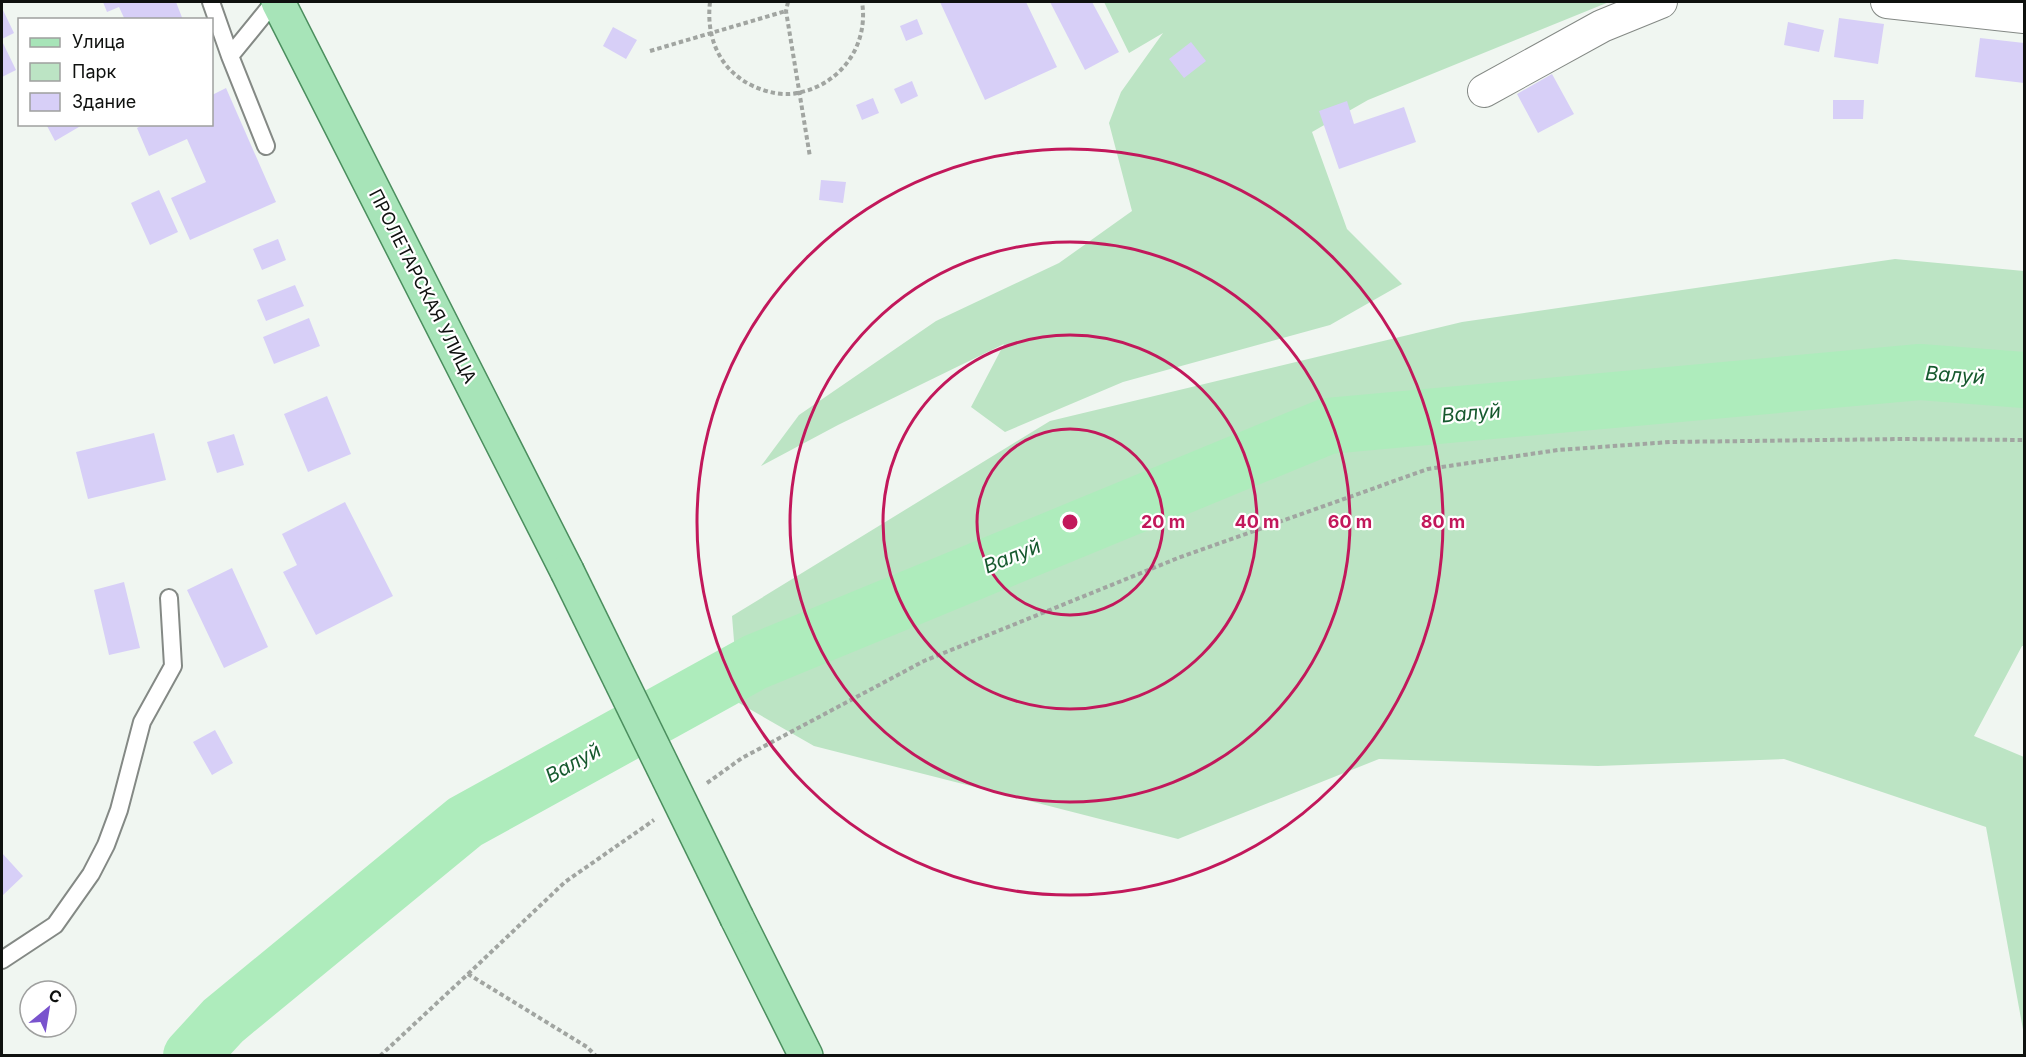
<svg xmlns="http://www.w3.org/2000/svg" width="2026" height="1057" viewBox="0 0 2026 1057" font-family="Inter,sans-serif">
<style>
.green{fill:#bce4c4}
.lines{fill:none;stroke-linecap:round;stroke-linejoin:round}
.river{stroke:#aeecbc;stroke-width:56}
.building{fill:#d7cff7}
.lane-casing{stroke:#848985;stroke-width:20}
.street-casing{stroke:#848985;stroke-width:34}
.primary-casing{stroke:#4b8e5e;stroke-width:36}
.path{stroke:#a1a5a1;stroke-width:4;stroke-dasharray:4.5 3;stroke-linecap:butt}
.lane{stroke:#fff;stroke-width:16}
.street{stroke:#fff;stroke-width:32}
.primary{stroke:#a7e4b8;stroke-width:33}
.primary-bridge-casing{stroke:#4b8e5e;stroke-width:36;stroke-linecap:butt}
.primary-bridge{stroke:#a7e4b8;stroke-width:33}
.ring{fill:none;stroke:#c2185b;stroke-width:3}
.labels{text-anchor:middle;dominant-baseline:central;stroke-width:4.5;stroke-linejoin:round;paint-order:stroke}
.street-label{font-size:18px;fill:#0f110f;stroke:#fff}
.water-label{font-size:20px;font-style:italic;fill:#16592e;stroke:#fff}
.centre{fill:#c2185b;stroke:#fff;stroke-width:3}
.ring-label{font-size:18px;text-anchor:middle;font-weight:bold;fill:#c2185b;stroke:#fff;stroke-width:4.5;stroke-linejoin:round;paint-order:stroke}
</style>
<rect width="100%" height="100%" fill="#f0f6f1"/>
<path class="green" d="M1104,2H1609L1368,100L1312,132L1347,229L1402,284L1330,325L1123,382L1005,432L971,407L1004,344L838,425L761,466L799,415L936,321L1059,263L1132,211L1109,123L1121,92L1163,33L1129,53Z
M1895,259L2024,271V646H2022L1974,736L2024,757V1035L1986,827L1784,759L1598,766L1379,759L1178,839L814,746L739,703L732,616L1050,421L1462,322Z"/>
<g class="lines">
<path class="river" d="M191,1056L223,1021L465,822L755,662L1328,426L1920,372L2024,380"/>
</g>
<path class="building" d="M103,2H176L183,20H125L119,7L107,12Z
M940,2H1026L1057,67L985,100Z
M1050,2H1092L1119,52L1085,70Z
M2,8L14,33L2,39Z
M1839,18L1884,24L1878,64L1834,57Z
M917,19L923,34L906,41L900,26Z
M1788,22L1824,30L1819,52L1784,45Z
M613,27L637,40L626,59L603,46Z
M1980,38L2024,43V83L1975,77Z
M2,41L16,70L2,77Z
M1191,42L1206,61L1184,78L1169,59Z
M1552,74L1574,114L1538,133L1517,94Z
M912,81L918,96L901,104L894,89Z
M226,88L276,202L190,240L171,198L206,182L187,139L149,156L137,128L144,124H212V95Z
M873,98L879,113L862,120L856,105Z
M1833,100H1864L1863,119H1833Z
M1347,101L1354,124L1404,107L1416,142L1339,169L1319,111Z
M46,124H84L55,141Z
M821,180L846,182L843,203L819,200Z
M159,190L178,232L150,245L131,203Z
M278,239L286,260L262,270L253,249Z
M295,285L304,306L266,321L257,300Z
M309,318L320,346L274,364L263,337Z
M327,396L351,454L308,472L284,414Z
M154,433L166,480L88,499L76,452Z
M234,434L244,465L217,473L207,442Z
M345,502L393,596L316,635L283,572L297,565L282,534Z
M232,568L268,647L224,668L187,590Z
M124,582L140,648L109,655L94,590Z
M215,730L233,763L212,775L193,742Z
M2,853L23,876L2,896Z"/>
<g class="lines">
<defs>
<path id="lane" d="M211,2L230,56L266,146
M230,56L274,2
M2,960L55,925L91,874L106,845L119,810L142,722L173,666L169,598"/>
<path id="street" d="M1887,2L2024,17
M1484,91L1602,26L1661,2"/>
<path id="primary" d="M278,2L567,571
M737,918L806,1056"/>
</defs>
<use href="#lane" class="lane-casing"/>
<use href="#street" class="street-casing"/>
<use href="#primary" class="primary-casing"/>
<path class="path" d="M710,2C705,45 726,81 770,92C778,94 789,95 797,93C841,85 869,45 862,2
M788,2L786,11L810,157
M650,51L786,11
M707,783L742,758L924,661L1178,558L1428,469L1558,450L1670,442L1901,439L2024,440
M468,974L565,882L654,820
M380,1056L468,974L587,1047L596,1056"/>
<use href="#lane" class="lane"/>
<use href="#street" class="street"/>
<use href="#primary" class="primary"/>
<defs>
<path id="primary-bridge" d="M567,571L737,918"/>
</defs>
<use href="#primary-bridge" class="primary-bridge-casing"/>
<use href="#primary-bridge" class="primary-bridge"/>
</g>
<g class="ring">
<circle cx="1070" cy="522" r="93"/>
<circle cx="1070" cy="522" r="187"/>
<circle cx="1070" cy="522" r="280"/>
<circle cx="1070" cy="522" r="373"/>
</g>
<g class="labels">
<g class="street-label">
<text transform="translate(423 286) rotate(63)">ПРОЛЕТАРСКАЯ УЛИЦА</text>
</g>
<g class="water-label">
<text transform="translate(1955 375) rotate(4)">Валуй</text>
<text transform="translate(1471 413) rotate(-5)">Валуй</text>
<text transform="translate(1012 556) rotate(-22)">Валуй</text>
<text transform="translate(573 763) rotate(-29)">Валуй</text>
</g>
</g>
<circle cx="1070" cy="522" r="9" class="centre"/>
<g class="ring-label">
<text x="1163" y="528">20 m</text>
<text x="1257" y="528">40 m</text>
<text x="1350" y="528">60 m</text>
<text x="1443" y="528">80 m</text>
</g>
<rect width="2026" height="1057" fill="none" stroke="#0f110f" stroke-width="6"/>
<rect x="18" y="18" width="195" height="108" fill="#ffffff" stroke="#9fa09f" stroke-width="1.5"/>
<rect x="30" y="38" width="30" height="9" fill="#a7e4b8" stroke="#9fa09f" stroke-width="1.5"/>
<text x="72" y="48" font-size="18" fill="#0f110f">Улица</text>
<rect x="30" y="63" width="30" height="18" fill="#bce4c4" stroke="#9fa09f" stroke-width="1.5"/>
<text x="72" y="78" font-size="18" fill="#0f110f">Парк</text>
<rect x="30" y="93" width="30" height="18" fill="#d7cff7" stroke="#9fa09f" stroke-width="1.5"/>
<text x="72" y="108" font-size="18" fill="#0f110f">Здание</text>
<g transform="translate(48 1009) rotate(30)"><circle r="28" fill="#ffffff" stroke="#9fa09f" stroke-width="1.5"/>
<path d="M0-4.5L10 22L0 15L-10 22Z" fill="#7953cd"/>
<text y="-9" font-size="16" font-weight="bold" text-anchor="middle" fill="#0f110f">С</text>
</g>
</svg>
